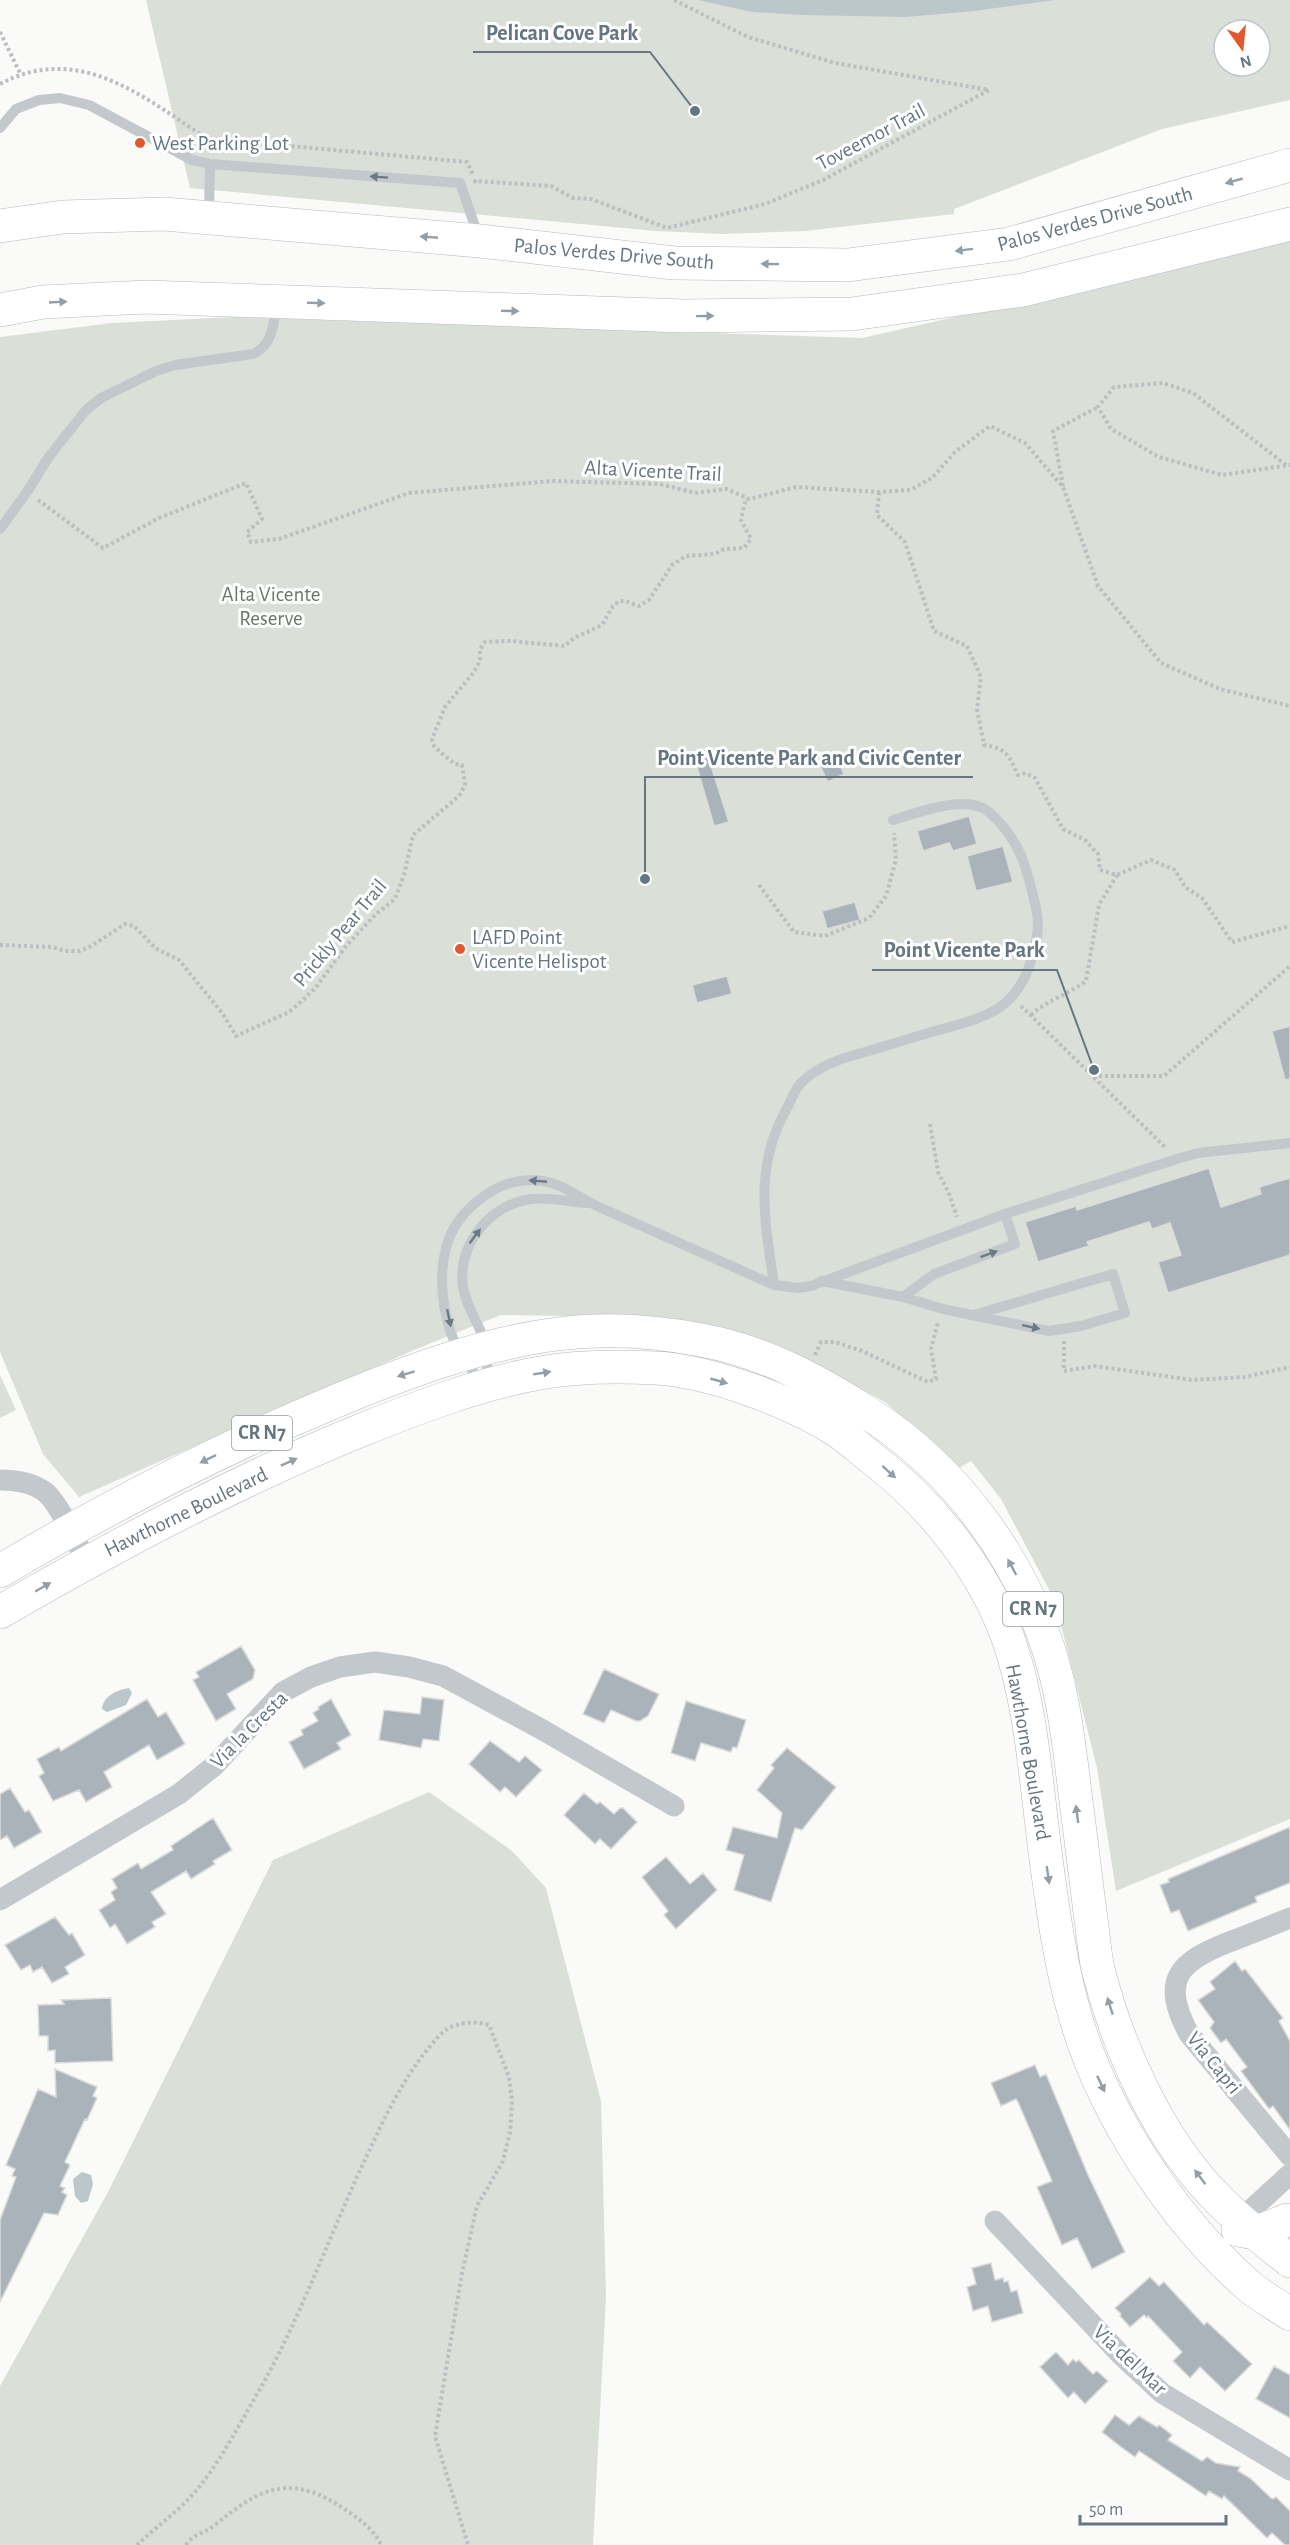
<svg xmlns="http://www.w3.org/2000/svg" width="1290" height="2545" viewBox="0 0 1290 2545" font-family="'Alegreya Sans',sans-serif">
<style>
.green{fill:#dadfd7;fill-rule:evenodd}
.water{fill:#bbc7cb}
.building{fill:#aab3b9;stroke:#dcdcda;stroke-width:1.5}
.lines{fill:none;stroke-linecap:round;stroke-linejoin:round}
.primary-casing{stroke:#b5babe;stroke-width:34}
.path{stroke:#bbbfc2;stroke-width:4;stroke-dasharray:3 3;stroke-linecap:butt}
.service{stroke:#c3c8cc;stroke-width:10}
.minor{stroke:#c3c8cc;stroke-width:21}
.primary{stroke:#fff;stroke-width:33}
.oneway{fill:#6a7a87}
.oneway2{fill:#939fa8}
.poi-dot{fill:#e4572e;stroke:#fff;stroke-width:2}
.labels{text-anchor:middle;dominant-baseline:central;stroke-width:6;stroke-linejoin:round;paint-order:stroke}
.shield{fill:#fff;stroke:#939fa8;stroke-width:1.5}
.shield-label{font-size:20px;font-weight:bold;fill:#657683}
.street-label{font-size:21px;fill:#657683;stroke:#fff}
.poi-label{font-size:21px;fill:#657683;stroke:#fff;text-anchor:start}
.park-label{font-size:21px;fill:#687a64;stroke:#fff}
.leader{fill:none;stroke:#657683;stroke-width:2}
.callout-dot{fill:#657683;stroke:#fff;stroke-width:2}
.callout-label{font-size:22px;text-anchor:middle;font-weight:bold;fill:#657683;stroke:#fff;stroke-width:6;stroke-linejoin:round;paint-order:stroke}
</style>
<rect width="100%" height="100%" fill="#fafaf8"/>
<path class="green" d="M146,0H1290V100L1162,129L954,209V214L805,231L722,234L656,231L190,188ZM1224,30H1260V66H1224Z
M1290,241V1819L1116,1891L1097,1768L1055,1601L1001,1499L971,1461L959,1468L885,1402L811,1361L632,1317L501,1315L421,1347L79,1497L43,1454L0,1352V337L112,323L234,317L862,338Z
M0,1375L16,1410L0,1418Z
M429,1792L512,1851L546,1888L601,2101L606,2296L593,2545H0V2386L107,2194L273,1860Z"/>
<path class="water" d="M698,0H1055L974,11L906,17L802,15L752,12Z
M129,1688L132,1693L126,1705L107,1712L102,1709C103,1696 117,1690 129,1688Z
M82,2172L91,2175L93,2184L88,2201L81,2203L75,2196L73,2179Z"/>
<path class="building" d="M708,756L729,822L714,826L695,760Z
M836,756L844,774L828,782L819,764Z
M969,816L977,844L953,851L949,843L923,851L917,831Z
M1003,846L1013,882L976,891L967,856Z
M855,902L860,920L827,929L822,911Z
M727,976L732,994L697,1003L692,985Z
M1290,1026V1079L1285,1080L1272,1031Z
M1209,1168L1221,1207L1261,1194L1259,1187L1290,1178V1255L1168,1293L1158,1262L1181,1255L1170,1223L1152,1229L1149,1222L1087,1242L1089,1246L1038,1262L1025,1222L1076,1206L1077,1210Z
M241,1646L255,1670L253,1679L227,1694L236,1709L216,1721L193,1680L199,1677L196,1672Z
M604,1669L659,1694L648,1716L640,1721H636L611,1710L604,1723L583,1714Z
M422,1697L444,1700L439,1741L423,1739L421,1748L379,1740L384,1710L420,1714Z
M147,1699L158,1717L166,1712L185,1744L157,1760L149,1745L104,1772L112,1787L86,1802L79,1790L53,1801L39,1776L44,1773L37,1759L59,1747L61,1751Z
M331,1699L351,1735L337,1743L341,1749L304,1769L289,1742L303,1735L301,1730L318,1721L313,1713L319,1709L318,1707Z
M686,1701L746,1720L737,1748L733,1747L731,1752L701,1743L695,1761L671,1753Z
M490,1741L519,1762L525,1756L542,1770L516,1797L505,1787L500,1792L469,1764Z
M787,1748L836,1787L802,1830L795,1828L771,1902L734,1890L744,1855L726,1850L733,1827L777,1838L782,1813L757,1790L774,1768L771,1765Z
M10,1788L25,1812L29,1810L42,1832L14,1848L7,1836L0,1840V1794Z
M584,1793L597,1804L600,1802L614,1814L620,1808H623L637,1822L611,1849L600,1839L595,1844L564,1815Z
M213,1818L232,1850L213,1861L215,1864L191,1879L186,1871L151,1892L166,1914L152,1922L155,1927L127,1944L115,1924L110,1928L99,1910L115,1900L111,1892L117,1888L112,1879L138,1863L141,1869L173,1850L171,1846Z
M1290,1827V1883L1255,1897L1257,1902L1188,1931L1179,1910L1171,1913L1160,1885L1169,1882L1168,1879Z
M666,1857L690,1884L703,1873L717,1890L676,1929L664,1915L668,1911L642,1877Z
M55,1917L69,1935L72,1933L85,1955L65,1967L69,1974L52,1983L42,1967L33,1972L30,1965L21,1970L5,1945Z
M1235,1961L1242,1971L1245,1969L1283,2018L1279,2021L1290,2041V2130L1273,2106L1269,2109L1241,2071L1247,2067L1226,2039L1221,2043L1210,2028L1214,2022L1198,2000L1215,1989L1210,1982Z
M111,1998L113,2061L55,2063V2050L48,2051V2036H39L38,2005L64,2004L61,2000Z
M1035,2065L1040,2077L1046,2074L1088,2175L1125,2252L1092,2269L1077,2238L1062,2245L1037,2187L1052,2181L1018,2102L1016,2099L1001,2106L991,2083Z
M55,2069L97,2087L93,2096L97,2098L87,2120L85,2119L65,2162L70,2165L60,2186L65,2188L62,2192L67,2195L58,2215L44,2213L0,2302V2220L16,2177L12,2176L15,2169L6,2165L38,2089L56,2097Z
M991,2263L995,2280L1003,2278L1004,2282L1008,2281L1011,2292L1017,2290L1023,2313L992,2322L988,2306L973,2311L967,2287L976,2284L972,2268Z
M1150,2277L1159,2286L1164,2282L1204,2325L1207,2322L1252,2364L1225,2391L1200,2367L1190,2378L1173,2361L1182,2352L1148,2316L1147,2318L1144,2315L1130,2327L1120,2316L1121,2314L1115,2308Z
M1056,2352L1068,2365L1073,2359L1076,2362L1079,2360L1093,2374L1097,2371L1108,2381L1085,2404L1074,2392L1068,2398L1040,2367Z
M1274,2366L1290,2375V2418L1256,2399Z
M1115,2415L1129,2425L1139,2416L1157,2427L1159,2425L1172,2435L1168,2440L1202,2461L1207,2457L1216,2463L1240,2467L1238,2471L1250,2478L1271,2498L1273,2499L1276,2497L1290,2511V2545H1285L1272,2533L1267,2538L1224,2496L1222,2499L1209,2491L1206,2496L1139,2451L1135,2457L1121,2447L1102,2432Z"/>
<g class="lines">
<defs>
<path id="primary" d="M0,226L63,217L164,214L480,241L674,263L848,265L1009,244L1290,165
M0,310L43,302L146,297L684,316L852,314L1023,290L1290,224
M0,1571C108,1507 220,1449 336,1401C406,1372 481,1344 557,1334C603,1328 655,1331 701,1340C763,1351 816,1380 868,1413C957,1470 1024,1562 1053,1664C1067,1713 1071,1765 1078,1816C1082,1848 1086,1880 1090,1912C1093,1930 1094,1951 1098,1969C1118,2048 1159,2140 1217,2198C1239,2221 1265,2241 1290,2261
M0,1612C118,1544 238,1480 364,1429C419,1407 482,1383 540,1373C578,1366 618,1366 656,1368C710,1371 794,1402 839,1432C849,1439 859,1448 869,1456C927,1500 978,1561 1005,1630C1032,1701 1036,1785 1046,1859C1053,1911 1060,1962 1074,2012C1102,2112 1172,2219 1250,2287C1262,2297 1277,2305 1290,2314
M1238,2230L1255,2233L1287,2220"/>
</defs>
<use href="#primary" class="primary-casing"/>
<path class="path" d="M0,32L20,73
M0,84C77,43 140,94 203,136L212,139L467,162L473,175
M476,183L475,181L551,186L573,198L591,199L667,228L765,204L823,180L989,90L835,63L748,37L674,0
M1286,465L1193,393L1163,383L1114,387L1098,407L1111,429L1159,457L1222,475L1290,465
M1063,486L1053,431L1098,407
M879,492L877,515L905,542L934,631L967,646L981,677L977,709L984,745C1008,749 1008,755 1018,775L1026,773L1035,778L1063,829L1085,840L1098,854L1100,870L1117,875L1151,860L1175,870L1185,887L1202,898L1232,942L1290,926
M38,500L103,548L159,518L246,483L262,519L247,532L251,542L279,539L409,493L551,481L660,484L695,493L727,489L749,499L796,487L879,492L910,490L932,478L956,451L990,426L1025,443L1063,487L1098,586L1161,663L1220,689L1290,706
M759,885L794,932L825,936L869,918L886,896L896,860L894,833
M0,945L52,947L65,951H80L91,946L125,924L134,926L155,948L179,960L223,1014L236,1036L289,1012L304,999L317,986L346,946L375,915L395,899L404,875L413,835L459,796L465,785L462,765L455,764L440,752L434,746L432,739L445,707L474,672L480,661V649L485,642L510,641L565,646L574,638L602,625L613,606L619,601H625L639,606L649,600L672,565L686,556L715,554L724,549L744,548L751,539L741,520L746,498
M1021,1006L1165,1147
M1031,1015C1046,1001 1069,994 1086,981L1099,905L1117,875
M1093,1076H1164L1290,966
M930,1124L938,1172L948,1191L957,1217
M1064,1341V1371L1095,1366L1192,1380L1245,1377L1290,1367
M815,1355L821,1342H835L862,1351L928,1382L936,1379L931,1349L938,1322
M137,2545C157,2526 183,2508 200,2486C223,2457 241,2421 260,2389C303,2313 332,2228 370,2149C388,2110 409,2068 439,2036C452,2022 472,2020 489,2025L509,2077L512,2101L510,2132L503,2161L477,2206L462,2273L435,2436L468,2545
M186,2545C193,2534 205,2533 215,2525C262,2486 292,2473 346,2510C360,2520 374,2529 381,2545"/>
<path class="service" d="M0,128L16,109L39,100L60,98L89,105L192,160L210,164L209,214
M210,164L460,183L478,235
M0,529L27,492L48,458L86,410L101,398L156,371L175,365L253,354C273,345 273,325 277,305
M822,1281L903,1297L934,1274L1015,1244L1005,1214
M774,1285C765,1221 753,1168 787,1108C791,1100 795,1090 800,1084C817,1066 842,1058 865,1052C889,1045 914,1037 939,1030C986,1017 1018,1010 1032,957C1037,940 1040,926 1036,908C1027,869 1021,840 989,812C967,793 917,813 893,820
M903,1297L943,1309L1049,1331L1081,1326L1125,1313L1113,1274L974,1315
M486,1381C486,1371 489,1358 487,1348C482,1329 469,1312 464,1292C454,1249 488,1204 532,1199C549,1197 570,1202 587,1203
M483,1383C476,1375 469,1367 463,1358C444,1328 437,1282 446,1248C455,1212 495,1179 533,1180C561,1181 575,1196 599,1207C657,1233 716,1259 774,1285L798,1288L811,1286L1005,1214L1177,1159L1198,1153L1290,1143"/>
<path class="minor" d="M0,1480C15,1480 33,1483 45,1492C58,1502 79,1546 86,1562
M0,1900L179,1794L214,1766L283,1692L311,1677L340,1667L375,1662L409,1667L443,1676L541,1729L674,1806
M1290,1918C1270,1926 1250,1934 1229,1942C1178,1962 1160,1980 1189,2034L1290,2156
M1240,2220L1290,2174
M995,2221L1121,2355L1162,2393L1290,2470"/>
<use href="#primary" class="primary"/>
</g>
<defs><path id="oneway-solid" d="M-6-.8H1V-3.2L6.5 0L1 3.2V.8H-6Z" transform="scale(1.5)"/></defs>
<g class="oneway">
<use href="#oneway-solid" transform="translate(379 177) rotate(-176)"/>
<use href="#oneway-solid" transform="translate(538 1181) rotate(-175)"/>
<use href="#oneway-solid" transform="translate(475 1236) rotate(-53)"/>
<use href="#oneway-solid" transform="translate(989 1254) rotate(-20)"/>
<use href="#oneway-solid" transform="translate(449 1318) rotate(78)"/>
<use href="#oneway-solid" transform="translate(1031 1327) rotate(12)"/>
</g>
<g class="oneway2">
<use href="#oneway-solid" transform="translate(1234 181) rotate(164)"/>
<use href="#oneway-solid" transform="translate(429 237) rotate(-175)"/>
<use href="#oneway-solid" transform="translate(964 250) rotate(173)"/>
<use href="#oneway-solid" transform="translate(770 264) rotate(-179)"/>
<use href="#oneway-solid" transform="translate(58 302) rotate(-3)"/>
<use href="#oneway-solid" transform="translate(316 303) rotate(2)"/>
<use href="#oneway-solid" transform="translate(510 311) rotate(2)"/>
<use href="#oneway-solid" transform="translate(705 316) rotate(-1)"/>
<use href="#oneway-solid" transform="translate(542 1373) rotate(-9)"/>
<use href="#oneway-solid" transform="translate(406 1374) rotate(163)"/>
<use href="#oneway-solid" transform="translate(719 1381) rotate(16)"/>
<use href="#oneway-solid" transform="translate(208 1459) rotate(154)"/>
<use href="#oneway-solid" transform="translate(289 1462) rotate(-24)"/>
<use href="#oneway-solid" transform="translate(889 1472) rotate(42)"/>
<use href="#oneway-solid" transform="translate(1012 1567) rotate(-118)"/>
<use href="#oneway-solid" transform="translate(43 1587) rotate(-30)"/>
<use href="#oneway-solid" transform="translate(1077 1814) rotate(-98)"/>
<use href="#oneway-solid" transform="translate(1048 1875) rotate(82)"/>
<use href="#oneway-solid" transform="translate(1110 2006) rotate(-108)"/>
<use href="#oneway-solid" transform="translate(1101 2084) rotate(65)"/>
<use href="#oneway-solid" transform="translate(1200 2177) rotate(-127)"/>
</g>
<g class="poi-dot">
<circle cx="140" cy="143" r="6"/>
<circle cx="460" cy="949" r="6"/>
</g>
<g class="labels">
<g class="shield">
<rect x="232" y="1416" width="60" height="34" rx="4.5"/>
<rect x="1003" y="1592" width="60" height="34" rx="4.5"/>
</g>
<g class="shield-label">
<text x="262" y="1433">CR N7</text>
<text x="1033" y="1609">CR N7</text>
</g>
<g class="street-label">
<text transform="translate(871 137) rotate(-28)">Toveemor Trail</text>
<text transform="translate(1095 219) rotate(-15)">Palos Verdes Drive South</text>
<text transform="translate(614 254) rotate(5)">Palos Verdes Drive South</text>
<text transform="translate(653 471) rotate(3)">Alta Vicente Trail</text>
<text transform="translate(340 933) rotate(-50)">Prickly Pear Trail</text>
<text transform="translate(186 1512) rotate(-26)">Hawthorne Boulevard</text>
<text transform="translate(249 1730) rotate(-45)">Via la Cresta</text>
<text transform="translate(1028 1752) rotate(80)">Hawthorne Boulevard</text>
<text transform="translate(1214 2063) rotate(51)">Via Capri</text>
<text transform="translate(1130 2360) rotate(43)">Via del Mar</text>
</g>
<g class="poi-label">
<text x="152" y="143">West Parking Lot</text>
<text x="472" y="937">LAFD Point<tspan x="472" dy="24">Vicente Helispot</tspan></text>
</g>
<g class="park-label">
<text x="271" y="594">Alta Vicente<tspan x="271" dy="24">Reserve</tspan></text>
</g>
</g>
<path class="leader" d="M695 111L650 52H473M645 879L645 777H973M1094 1070L1057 970H872"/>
<g class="callout-dot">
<circle cx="695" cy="111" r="6"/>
<circle cx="645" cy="879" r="6"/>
<circle cx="1094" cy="1070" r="6"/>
</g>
<g class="callout-label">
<text x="562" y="40">Pelican Cove Park</text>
<text x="809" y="765">Point Vicente Park and Civic Center</text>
<text x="964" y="957">Point Vicente Park</text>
</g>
<g transform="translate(1242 48) rotate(165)"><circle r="28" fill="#ffffff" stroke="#c1c8cd" stroke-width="1.5"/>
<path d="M0-4.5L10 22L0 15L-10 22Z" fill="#e4572e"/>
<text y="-9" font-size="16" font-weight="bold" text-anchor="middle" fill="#657683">N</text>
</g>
<path d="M1080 2515v9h146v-9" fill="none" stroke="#657683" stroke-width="3"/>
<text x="1089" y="2515" font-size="18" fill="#657683" stroke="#ffffff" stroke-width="4.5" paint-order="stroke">50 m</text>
</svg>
